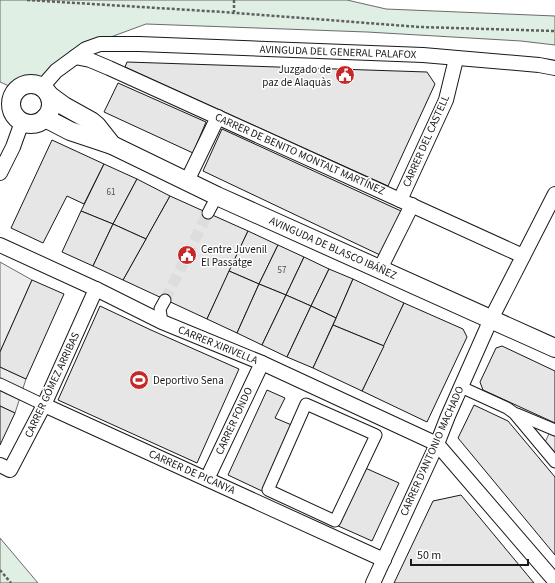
<svg xmlns="http://www.w3.org/2000/svg" width="555" height="583" font-family="'Source Sans 3',sans-serif">
  <style>
    .green { fill: #e0efe3; stroke: #6a6a6a }
    .parking { fill: #ededed; stroke: #6a6a6a }
    .building { fill: #e6e6e6; stroke: #1a1a1a }
    .lines { fill: none; stroke-linecap: round; stroke-linejoin: round }
    .pedestrian-tunnel { stroke: #ddd; stroke-width: 11; stroke-dasharray: 11 5.5; stroke-linecap: butt }
    .pedestrian-casing { stroke: #1a1a1a; stroke-width: 13 }
    .minor-casing { stroke: #1a1a1a; stroke-width: 16 }
    .tertiary-casing { stroke: #1a1a1a; stroke-width: 20 }
    .path { stroke: #5f5f5f; stroke-width: 2.5; stroke-dasharray: 3 2; stroke-linecap: butt }
    .pedestrian { stroke: #fff; stroke-width: 11 }
    .minor { stroke: #fff; stroke-width: 14 }
    .tertiary { stroke: #fff; stroke-width: 18 }
    .labels { text-anchor: middle; dominant-baseline: central; stroke-width: 3; stroke-linejoin: round; paint-order: stroke }
    .number-label { font-size: 9px; fill: #4d4d4d }
    .street-label { font-size: 11px; fill: #1a1a1a; stroke: #fff }
    .poi-label { font-size: 11px; fill: #1a1a1a; stroke: #fff; text-anchor: start }
  </style>
  <rect width="100%" height="100%" fill="#fff"/>
  <g class="green">
    <path d="M0,0H347L386,9L555,16V45L521,41L367,32L146,24L81,48L43,78C28,76 19,73 9,86L0,82Z"/>
    <polygon points="0,538 38,583 0,583"/>
  </g>
  <g class="parking">
    <polygon points="0,262 32,280 0,352"/>
    <polygon points="0,367 26,379 15,413 0,406"/>
    <polygon points="551,429 555,430 555,462 543,447"/>
  </g>
  <g class="building">
    <polygon points="127,62 427,72 435,84 388,186 125,67"/>
    <polygon points="118,83 206,122 193,153 104,112"/>
    <polygon points="222,129 401,211 380,255 203,171"/>
    <polygon points="52,140 104,164 84,204 67,196 43,243 11,228"/>
    <polygon points="104,164 137,179 113,224 81,211"/>
    <polygon points="137,179 170,196 146,239 113,224"/>
    <polygon points="170,196 248,231 207,319 123,280"/>
    <polygon points="81,211 113,224 93,266 62,252"/>
    <polygon points="113,224 146,239 123,280 93,266"/>
    <polygon points="248,231 278,245 259,284 229,271"/>
    <polygon points="278,245 304,257 286,295 259,284"/>
    <polygon points="304,257 329,269 311,306 286,295"/>
    <polygon points="329,269 353,279 336,318 311,306"/>
    <polygon points="229,271 259,284 237,333 207,319"/>
    <polygon points="353,279 404,303 384,346 333,325"/>
    <polygon points="32,280 64,294 26,379 0,367 0,352"/>
    <polygon points="259,284 286,295 262,345 237,333"/>
    <polygon points="286,295 311,306 287,357 262,345"/>
    <polygon points="404,303 463,329 467,337 427,422 362,391"/>
    <polygon points="100,306 151,330 239,369 197,463 58,400"/>
    <polygon points="311,306 336,318 313,368 287,357"/>
    <polygon points="333,325 384,346 362,391 313,368"/>
    <polygon points="502,346 555,371 555,423 483,390 480,382 496,348"/>
    <polygon points="267,390 285,398 275,418 294,426 264,492 228,475"/>
    <polygon points="474,405 508,421 555,477 555,555 458,438"/>
    <polygon points="0,406 15,413 0,445"/>
    <polygon points="363,467 399,483 372,541 336,525"/>
    <polygon points="461,495 534,583 394,583 433,501"/>
  </g>
  <g class="lines">
    <polyline class="pedestrian-tunnel" points="165,300 208,213"/>
    <defs>
      <g id="pedestrian">
        <polyline points="208,213 217,196"/>
        <polyline points="162,322 160,309 165,300"/>
        <polyline points="0,384 44,405"/>
        <polyline points="461,387 507,408 514,413 555,462"/>
        <polygon points="306,404 376,435 335,521 268,490"/>
        <polyline points="517,414 555,430"/>
      </g>
      <g id="minor">
        <polyline points="75,57 90,60 109,68 400,200 523,256"/>
        <polyline points="42,87 56,71 86,49 100,44 139,44 423,55 539,65 555,68"/>
        <polyline points="0,173 13,147 22,122"/>
        <polyline points="187,181 218,117"/>
        <polyline points="400,200 446,100 456,59"/>
        <polyline points="0,245 96,289 162,322 262,363 437,444 555,581"/>
        <polyline points="380,269 412,205"/>
        <polyline points="44,405 384,560"/>
        <polyline points="0,465 10,470 44,405 96,289"/>
        <polyline points="207,479 262,363"/>
        <polyline points="373,583 437,444 448,416 491,319 555,194"/>
      </g>
      <g id="tertiary">
        <circle cx="31" cy="104" r="20"/>
        <polyline points="49,95 64,106 91,121 97,126 112,145"/>
        <polyline points="45,118 70,131 112,145 217,196 555,348"/>
      </g>
    </defs>
    <use href="#pedestrian" class="pedestrian-casing"/>
    <use href="#minor" class="minor-casing"/>
    <use href="#tertiary" class="tertiary-casing"/>
    <g class="path">
      <polyline points="27,0 223,12 420,27 555,31"/>
      <polyline points="234,0 234,12"/>
      <polyline points="0,570 11,583"/>
    </g>
    <use href="#pedestrian" class="pedestrian"/>
    <use href="#minor" class="minor"/>
    <use href="#tertiary" class="tertiary"/>
  </g>
  <defs>
    <symbol id="civic-disc" viewBox="-11 -11 22 22"><circle r="9.5" fill="#c62828" stroke="#fff"/><path d="M-.6-6.5H3V-4.5H.6V-3L4-1V1h2V6H-6V1h2V-1L-.6-3ZM-1.2 2.5V6h2.4V2.5Z" fill="#fff"/></symbol>
    <symbol id="stadium-disc" viewBox="-11 -11 22 22"><circle r="9.5" fill="#c62828" stroke="#fff"/><path d="M0-5a6.5 5 0 1 0 0 10a6.5 5 0 1 0 0-10ZM-3.5-1.8h7v3.6h-7Z" fill="#fff"/></symbol>
  </defs>
  <g fill-rule="evenodd">
    <use href="#civic-disc" x="334" y="64" width="22" height="22"/>
    <use href="#civic-disc" x="176" y="244" width="22" height="22"/>
    <use href="#stadium-disc" x="128" y="369" width="22" height="22"/>
  </g>
  <g class="labels">
    <g class="number-label">
      <text x="111" y="192">61</text>
      <text x="282" y="270">57</text>
    </g>
    <g class="street-label">
      <text transform="translate(338 52) rotate(2)">AVINGUDA DEL GENERAL PALAFOX</text>
      <text transform="translate(426 141) rotate(-66)">CARRER DEL CASTELL</text>
      <text transform="translate(300 154) rotate(24)">CARRER DE BENITO MONTALT MARTÍNEZ</text>
      <text transform="translate(333 248) rotate(24)">AVINGUDA DE BLASCO IBÁÑEZ</text>
      <text transform="translate(218 345) rotate(22)">CARRER XIRIVELLA</text>
      <text transform="translate(52 385) rotate(-65)">CARRER GÓMEZ ARRIBAS</text>
      <text transform="translate(234 421) rotate(-65)">CARRER FONDO</text>
      <text transform="translate(432 451) rotate(-66)">CARRER D'ANTONIO MACHADO</text>
      <text transform="translate(192 472) rotate(24)">CARRER DE PICANYA</text>
    </g>
    <g class="poi-label">
      <text x="331" y="69" text-anchor="end">Juzgado de<tspan x="331" dy="13">paz de Alaquàs</tspan></text>
      <text x="201" y="249">Centre Juvenil<tspan x="201" dy="13">El Passatge</tspan></text>
      <text x="153" y="380">Deportivo Sena</text>
    </g>
  </g>
  <path d="M411 559v6h117v-6" fill="none" stroke="#1a1a1a" stroke-width="2"/>
  <text x="417" y="559" font-size="12" fill="#1a1a1a" stroke="#ffffff" stroke-width="3" paint-order="stroke">50 m</text>
</svg>
